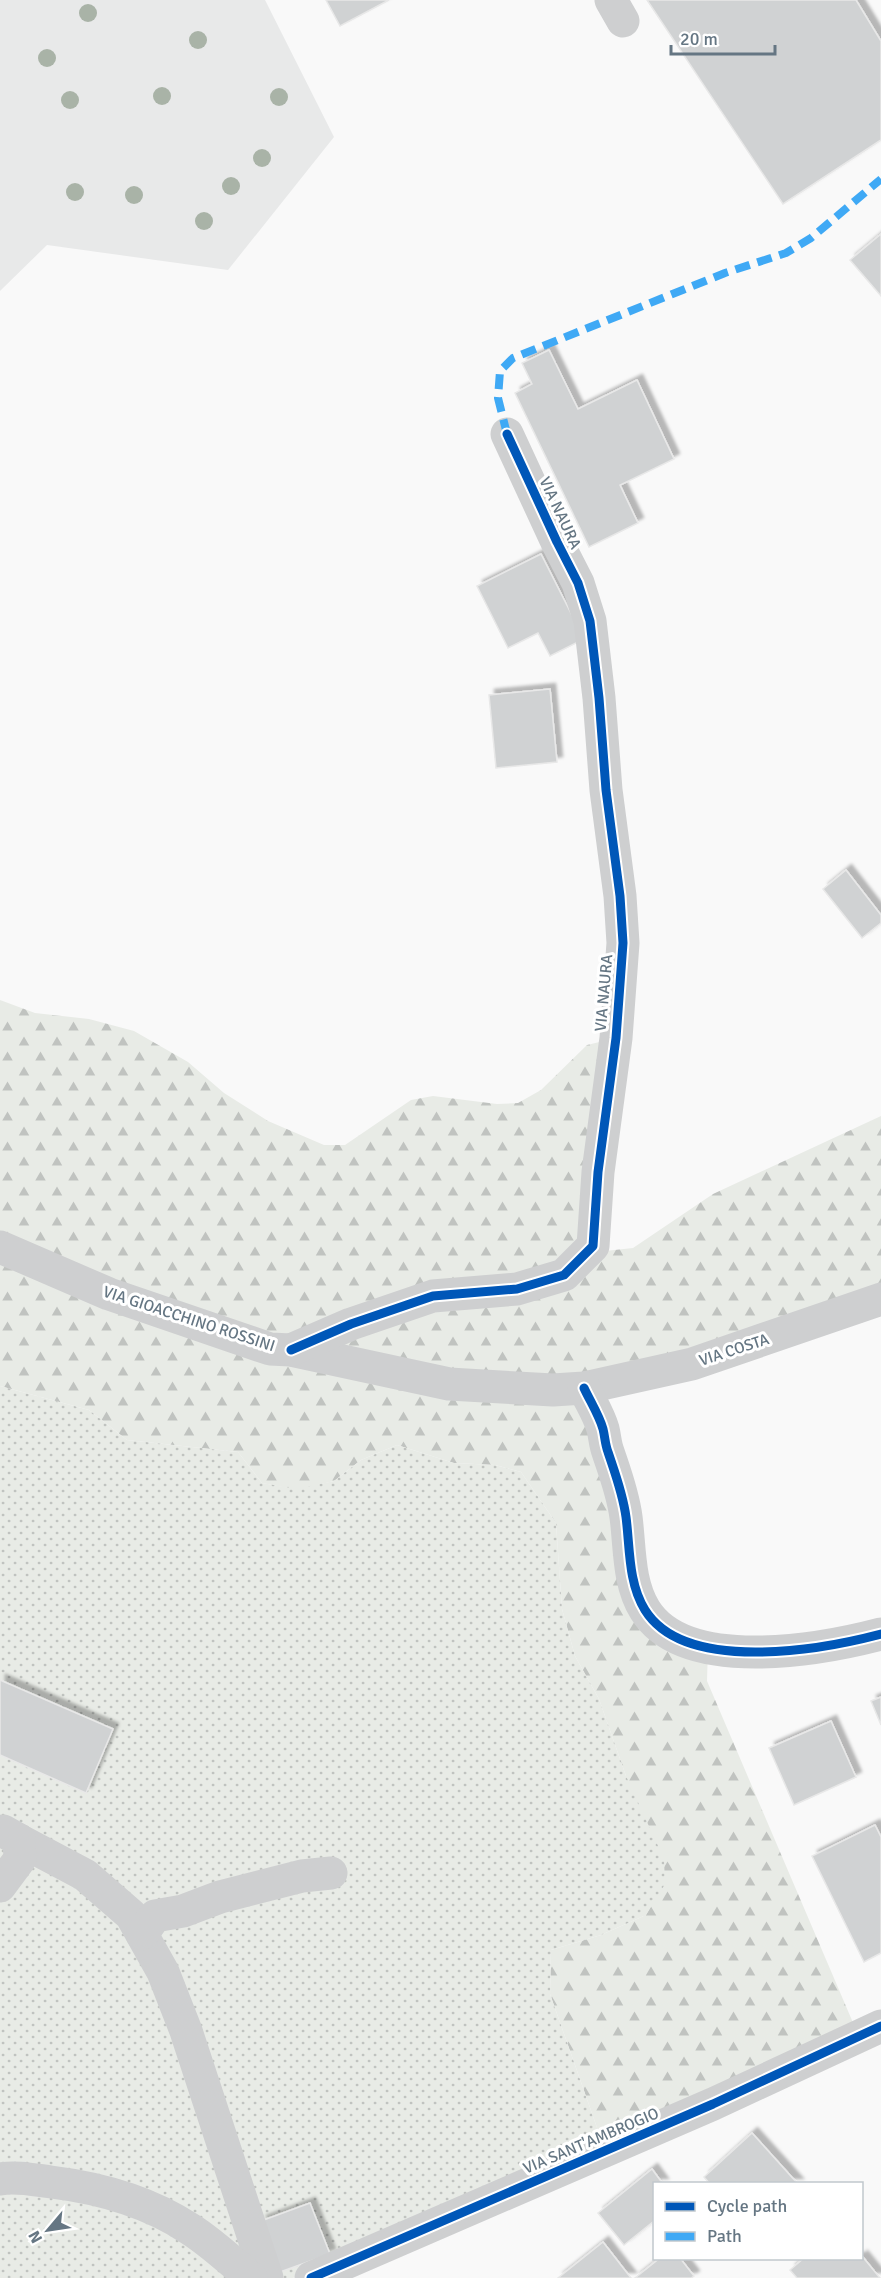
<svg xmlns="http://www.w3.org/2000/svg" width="881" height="2278" font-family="Signika,sans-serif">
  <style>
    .built { fill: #e8e9e9 }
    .forest { fill: url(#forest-firs) }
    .garden { fill: url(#garden-dots) }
    .building { fill: #d0d2d3; stroke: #e8e8e8; stroke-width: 1.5; filter: url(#shadow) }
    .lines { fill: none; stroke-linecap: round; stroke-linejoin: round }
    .minor { stroke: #cecfd0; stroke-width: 33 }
    .quiet { stroke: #3fa9f5; stroke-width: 8; stroke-dasharray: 15 8; stroke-linecap: butt }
    .cycleway-casing { stroke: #fff; stroke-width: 13 }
    .cycleway { stroke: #0057b8; stroke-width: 9 }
    .tree { fill: #a9b3a7 }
    .labels { text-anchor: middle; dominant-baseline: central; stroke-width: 6; stroke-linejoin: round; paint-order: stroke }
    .street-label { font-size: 16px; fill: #657683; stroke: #fff }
  </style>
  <defs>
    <pattern id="forest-firs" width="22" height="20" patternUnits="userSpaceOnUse" patternTransform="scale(1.5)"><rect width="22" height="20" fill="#e8ebe6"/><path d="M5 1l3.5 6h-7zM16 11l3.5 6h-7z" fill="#c0c3c0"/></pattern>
    <pattern id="garden-dots" width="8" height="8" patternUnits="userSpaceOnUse" patternTransform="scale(1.5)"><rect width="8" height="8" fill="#e8ebe6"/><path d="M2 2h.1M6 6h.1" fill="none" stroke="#c0c3c0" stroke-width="1.8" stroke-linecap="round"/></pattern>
    <filter id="shadow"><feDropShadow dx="5.5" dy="-5.5" stdDeviation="1.5" flood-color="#0004"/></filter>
  </defs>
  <rect width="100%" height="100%" fill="#f9f9f9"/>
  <polygon class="built" points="0,0 265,0 334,137 228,270 47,245 0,291"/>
  <polygon class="forest" points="0,1000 35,1013 89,1019 134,1031 188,1062 224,1093 268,1121 324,1145 345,1145 411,1100 433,1096 497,1104 518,1103 541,1090 587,1045 616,1038 605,1251 633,1248 713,1194 881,1116 881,1299 585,1388 645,1610 708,1648 707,1681 854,2025 601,2139 550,1994 551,1950 601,1935 646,1915 626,1776 599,1699 575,1656 562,1609 556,1523 521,1472 495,1465 454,1463 397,1445 361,1460 334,1481 297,1490 262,1483 238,1452 127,1440 89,1410 0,1386"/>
  <polygon class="garden" points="0,1386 89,1410 127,1440 238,1452 262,1483 296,1489 334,1481 361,1460 397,1445 454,1463 495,1465 521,1472 556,1523 562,1609 575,1656 599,1699 626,1776 664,1859 665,1884 646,1915 601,1935 551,1950 550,1994 601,2139 435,2218 293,2278 0,2278"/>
  <g class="building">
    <polygon points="326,0 389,0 340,26"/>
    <polygon points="647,0 856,0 881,41 881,140 783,204"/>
    <polygon points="881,234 881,296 850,260"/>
    <polygon points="549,350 578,409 637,380 674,459 620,485 638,523 589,547 515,393 532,384 522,363"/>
    <polygon points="541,554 584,639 550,656 538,633 508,648 477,586"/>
    <polygon points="550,689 557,762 496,768 489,695"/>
    <polygon points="846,870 881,915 881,923 862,938 823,889"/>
    <polygon points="0,1680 113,1729 86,1793 0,1755"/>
    <polygon points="881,1697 881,1725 871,1701"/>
    <polygon points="831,1721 856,1777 794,1805 769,1748"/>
    <polygon points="875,1825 881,1837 881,1953 864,1962 812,1856"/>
    <polygon points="752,2133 798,2184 710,2184 704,2177"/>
    <polygon points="652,2169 663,2184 654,2184 654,2221 624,2245 598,2213"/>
    <polygon points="310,2203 330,2254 280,2272 261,2221"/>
    <polygon points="603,2242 631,2278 558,2278"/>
    <polygon points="862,2256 880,2278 797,2278 790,2270 804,2258 862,2258"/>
    <polygon points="660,2258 680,2258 694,2276 691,2278 635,2278"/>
  </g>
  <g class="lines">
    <g class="minor">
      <polyline points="611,0 623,21"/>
      <polyline points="0,1247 109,1294 270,1349 291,1350 449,1384 553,1390 584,1388 692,1364 881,1299"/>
      <polyline points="291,1350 351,1324 433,1296 517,1289 564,1275 593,1246 598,1172 616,1038 623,943 620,896 606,790 599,698 590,621 578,583 557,542 507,434"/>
      <path d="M584,1388C590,1401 599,1415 603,1429C605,1437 605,1444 608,1452C615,1473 623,1494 626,1517C630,1547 628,1583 645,1610C685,1674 820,1650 881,1634"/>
      <polyline points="19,1840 85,1875 131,1915 163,1972 186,2031 267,2278"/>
      <polyline points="0,1886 20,1859 19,1840 3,1831"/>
      <polyline points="142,1934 155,1916 183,1911 220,1897 302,1876 331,1873"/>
      <path d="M0,2179C16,2176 35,2180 51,2182C100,2188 148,2201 190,2229C212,2243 231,2261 251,2278"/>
      <polyline points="311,2278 713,2104 881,2026"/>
    </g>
    <polyline class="quiet" points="507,434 498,398 500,371 513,358 725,273 786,253 811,238 881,179"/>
    <defs>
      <g id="cycleway">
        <polyline points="291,1350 351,1324 433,1296 517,1289 564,1275 593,1246 598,1172 616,1038 623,943 620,896 606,790 599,698 590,621 578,583 557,542 507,434"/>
        <path d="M584,1388C590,1401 599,1415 603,1429C605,1437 605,1444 608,1452C615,1473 623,1494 626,1517C630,1547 628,1583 645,1610C685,1674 820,1650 881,1634"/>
        <polyline points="311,2278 713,2104 881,2026"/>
      </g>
    </defs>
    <use href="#cycleway" class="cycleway-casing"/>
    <use href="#cycleway" class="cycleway"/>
  </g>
  <g class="tree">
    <circle cx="88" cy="13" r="9"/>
    <circle cx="198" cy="40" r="9"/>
    <circle cx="47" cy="58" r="9"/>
    <circle cx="162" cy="96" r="9"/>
    <circle cx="279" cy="97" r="9"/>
    <circle cx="70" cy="100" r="9"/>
    <circle cx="262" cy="158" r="9"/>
    <circle cx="231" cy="186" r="9"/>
    <circle cx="75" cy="192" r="9"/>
    <circle cx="134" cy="195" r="9"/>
    <circle cx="204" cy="221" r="9"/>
  </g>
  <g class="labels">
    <g class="street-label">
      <text transform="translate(560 513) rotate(65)">VIA NAURA</text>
      <text transform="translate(604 993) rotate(-85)">VIA NAURA</text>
      <text transform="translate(189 1319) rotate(18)">VIA GIOACCHINO ROSSINI</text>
      <text transform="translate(734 1350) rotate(-18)">VIA COSTA</text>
      <text transform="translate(591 2141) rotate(-23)">VIA SANT'AMBROGIO</text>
    </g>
  </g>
  <rect x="653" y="2182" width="210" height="78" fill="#ffffff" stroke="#c1c8cd" stroke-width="1.5"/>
  <rect x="665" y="2202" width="30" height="9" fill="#0057b8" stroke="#c1c8cd" stroke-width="1.5"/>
  <text x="707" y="2212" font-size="18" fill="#657683">Cycle path</text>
  <rect x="665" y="2232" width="30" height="9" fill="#3fa9f5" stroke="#c1c8cd" stroke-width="1.5"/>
  <text x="707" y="2242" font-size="18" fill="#657683">Path</text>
  <g transform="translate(48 2230) rotate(241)" stroke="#ffffff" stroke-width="4.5" paint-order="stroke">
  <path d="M0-4.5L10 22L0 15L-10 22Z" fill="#657683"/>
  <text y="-9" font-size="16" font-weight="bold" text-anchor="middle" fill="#657683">N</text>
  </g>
  <path d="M671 45v9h104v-9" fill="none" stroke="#657683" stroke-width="3"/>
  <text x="680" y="45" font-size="18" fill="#657683" stroke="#ffffff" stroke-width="4.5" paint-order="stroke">20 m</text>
</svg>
